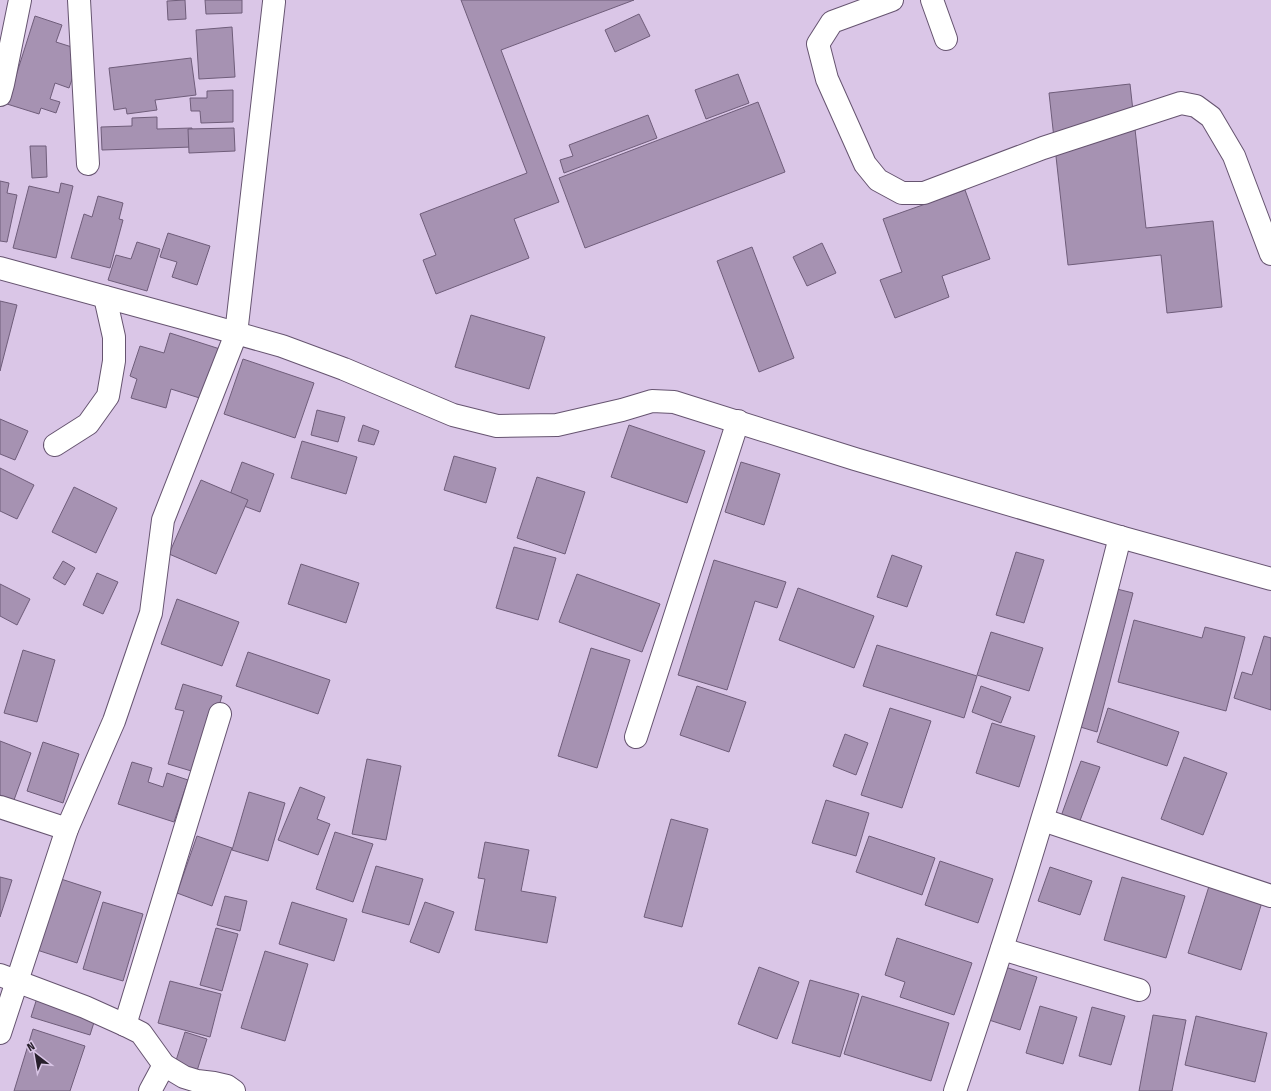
<svg xmlns="http://www.w3.org/2000/svg" width="1271" height="1091" font-family="'Fira Sans Condensed',sans-serif">
  <style>
    .building { fill: #a692b2; stroke: #6f5d7a }
    .lines { fill: none; stroke-linecap: round; stroke-linejoin: round }
    .minor-casing { stroke: #665470; stroke-width: 24 }
    .minor { stroke: #fff; stroke-width: 22 }
  </style>
  <rect width="100%" height="100%" fill="#dac6e7"/>
  <g class="building">
    <polygon points="185,0 186,19 168,20 167,1"/>
    <polygon points="205,0 242,0 242,13 206,14"/>
    <polygon points="461,0 634,0 501,50 559,202 514,219 529,258 436,294 423,260 436,255 420,214 527,173"/>
    <polygon points="639,14 650,36 615,52 605,30"/>
    <polygon points="35,16 62,25 56,42 75,48 71,60 78,62 69,88 55,83 50,99 60,102 56,113 41,108 39,114 7,104"/>
    <polygon points="232,27 235,77 199,79 196,30"/>
    <polygon points="191,58 196,95 155,100 157,110 127,114 126,108 114,110 109,68"/>
    <polygon points="738,74 749,103 706,119 695,90"/>
    <polygon points="1130,84 1146,228 1213,221 1222,307 1167,313 1161,255 1068,265 1049,93"/>
    <polygon points="233,90 233,122 201,123 200,111 191,111 190,98 207,98 207,91"/>
    <polygon points="758,102 785,172 585,248 559,178"/>
    <polygon points="648,115 657,138 564,173 560,160 573,156 569,145"/>
    <polygon points="157,117 157,129 192,128 192,147 102,150 101,127 132,126 132,118"/>
    <polygon points="234,128 235,151 189,153 188,129"/>
    <polygon points="30,146 46,146 47,177 32,178"/>
    <polygon points="0,181 9,183 7,193 17,195 7,242 0,241"/>
    <polygon points="61,183 73,186 56,258 13,248 29,186 59,193"/>
    <polygon points="965,190 990,259 942,276 949,297 895,318 880,280 902,272 883,219"/>
    <polygon points="98,196 123,203 119,219 123,220 110,268 71,258 84,214 92,217"/>
    <polygon points="168,233 210,246 197,285 172,277 177,262 160,257"/>
    <polygon points="137,242 160,249 147,291 108,280 116,255 131,259"/>
    <polygon points="822,243 836,273 807,286 793,257"/>
    <polygon points="752,247 794,358 759,372 717,261"/>
    <polygon points="0,301 17,305 0,371"/>
    <polygon points="471,315 545,337 529,389 455,367"/>
    <polygon points="170,333 223,350 206,400 171,389 166,408 131,398 137,379 130,376 140,346 164,353"/>
    <polygon points="243,359 314,383 295,438 224,414"/>
    <polygon points="317,410 345,417 338,442 311,435"/>
    <polygon points="0,419 28,431 15,460 0,454"/>
    <polygon points="363,425 379,431 374,445 358,441"/>
    <polygon points="629,425 705,451 687,503 611,477"/>
    <polygon points="302,441 357,457 346,494 291,478"/>
    <polygon points="454,456 496,468 486,503 444,490"/>
    <polygon points="242,462 274,474 260,512 228,500"/>
    <polygon points="741,462 780,474 764,525 725,512"/>
    <polygon points="0,468 34,485 17,519 0,511"/>
    <polygon points="537,477 585,492 565,554 517,538"/>
    <polygon points="201,480 248,500 216,574 169,554"/>
    <polygon points="74,487 117,508 96,553 52,532"/>
    <polygon points="514,547 556,558 538,620 496,608"/>
    <polygon points="1016,552 1044,560 1024,623 996,615"/>
    <polygon points="892,555 922,566 907,607 877,597"/>
    <polygon points="714,560 786,582 777,608 755,601 727,690 678,675"/>
    <polygon points="63,561 75,568 65,585 53,578"/>
    <polygon points="301,564 359,583 346,623 288,604"/>
    <polygon points="97,573 118,582 103,614 83,605"/>
    <polygon points="577,574 660,604 642,652 559,622"/>
    <polygon points="0,584 30,599 17,625 0,616"/>
    <polygon points="798,588 874,616 854,668 779,640"/>
    <polygon points="1113,588 1133,593 1097,732 1077,726"/>
    <polygon points="177,599 239,622 222,666 161,644"/>
    <polygon points="1134,620 1202,638 1205,627 1245,637 1226,711 1118,682"/>
    <polygon points="991,632 1043,648 1029,691 977,675"/>
    <polygon points="1264,636 1271,638 1271,710 1234,698 1242,672 1252,675"/>
    <polygon points="877,645 977,676 964,718 863,686"/>
    <polygon points="591,648 630,660 597,768 558,756"/>
    <polygon points="23,650 55,660 37,722 4,713"/>
    <polygon points="248,652 330,680 318,714 236,686"/>
    <polygon points="183,684 222,696 198,773 168,764 184,711 175,709"/>
    <polygon points="697,686 746,702 729,752 680,735"/>
    <polygon points="981,686 1011,697 1001,723 972,712"/>
    <polygon points="890,708 931,721 902,808 861,795"/>
    <polygon points="1108,708 1179,732 1167,766 1097,742"/>
    <polygon points="992,723 1035,736 1019,787 976,773"/>
    <polygon points="845,734 868,743 856,775 833,766"/>
    <polygon points="0,741 31,753 14,800 0,795"/>
    <polygon points="43,742 79,754 63,803 27,791"/>
    <polygon points="1184,757 1227,773 1203,835 1161,819"/>
    <polygon points="367,759 401,766 386,840 352,834"/>
    <polygon points="1081,761 1100,767 1078,826 1060,819"/>
    <polygon points="132,762 152,768 148,782 163,787 167,773 188,780 174,822 118,804"/>
    <polygon points="300,787 325,797 317,819 330,824 318,855 278,840"/>
    <polygon points="249,792 285,803 268,861 232,850"/>
    <polygon points="826,800 869,813 856,856 812,843"/>
    <polygon points="671,819 708,829 682,927 644,917"/>
    <polygon points="335,832 373,844 353,902 316,889"/>
    <polygon points="197,836 232,848 212,906 177,893"/>
    <polygon points="869,836 935,858 922,895 856,872"/>
    <polygon points="485,842 529,850 521,891 556,897 547,943 475,930 485,879 478,878"/>
    <polygon points="940,861 993,879 978,923 925,905"/>
    <polygon points="376,866 423,879 409,925 362,912"/>
    <polygon points="1050,867 1092,881 1080,915 1038,901"/>
    <polygon points="0,877 12,880 0,917"/>
    <polygon points="1122,877 1185,896 1166,958 1104,940"/>
    <polygon points="61,879 101,892 77,963 37,950"/>
    <polygon points="1210,883 1263,899 1241,970 1188,953"/>
    <polygon points="225,896 247,901 240,931 217,925"/>
    <polygon points="103,902 143,914 123,981 83,969"/>
    <polygon points="292,902 347,919 334,961 279,944"/>
    <polygon points="425,902 454,912 439,953 410,942"/>
    <polygon points="216,928 238,934 222,991 200,985"/>
    <polygon points="897,938 972,963 954,1015 900,997 905,982 885,975"/>
    <polygon points="265,951 308,964 285,1041 241,1028"/>
    <polygon points="759,967 799,982 777,1039 738,1024"/>
    <polygon points="1005,967 1037,977 1020,1030 989,1020"/>
    <polygon points="810,980 859,994 840,1057 792,1043"/>
    <polygon points="170,981 221,994 210,1037 158,1023"/>
    <polygon points="862,996 949,1023 931,1081 844,1054"/>
    <polygon points="37,998 96,1016 90,1035 31,1017"/>
    <polygon points="1040,1006 1077,1017 1063,1064 1026,1053"/>
    <polygon points="1092,1007 1125,1016 1111,1065 1079,1056"/>
    <polygon points="1153,1015 1186,1020 1172,1091 1139,1091"/>
    <polygon points="1196,1016 1267,1033 1255,1082 1185,1065"/>
    <polygon points="33,1029 85,1046 70,1091 14,1091"/>
    <polygon points="185,1032 207,1039 196,1074 174,1067"/>
  </g>
  <g class="lines">
    <defs>
      <g id="minor">
        <polyline points="79,0 88,164"/>
        <polyline points="892,0 832,22 818,44 827,79 865,164 878,180 902,193 924,193 1043,148 1181,103 1196,106 1211,117 1234,156 1271,254"/>
        <polyline points="932,0 946,39"/>
        <polyline points="0,95 3,84 20,0"/>
        <polyline points="0,268 186,319 282,346 344,369 453,415 497,426 557,425 622,410 652,401 674,402 855,459 1120,537 1271,579"/>
        <polyline points="55,445 88,424 108,396 114,361 114,337 105,297"/>
        <polyline points="636,737 738,421"/>
        <polyline points="0,807 67,829"/>
        <polyline points="1043,820 1271,896"/>
        <polyline points="1002,949 1139,990"/>
        <polyline points="0,975 85,1007 125,1025 141,1033 164,1065 184,1077 197,1081 214,1083 227,1086 234,1091"/>
        <polyline points="125,1025 220,714"/>
        <polyline points="0,1033 67,829 114,721 151,613 163,520 236,334 274,2"/>
        <polyline points="150,1091 164,1065"/>
        <path d="M955,1091C985,1001 1015,911 1042,820C1071,727 1096,632 1120,537"/>
      </g>
    </defs>
    <use href="#minor" class="minor-casing"/>
    <use href="#minor" class="minor"/>
  </g>
  <g transform="translate(36 1055) rotate(329)" stroke="#dac6e7" stroke-width="3" paint-order="stroke">
  <path d="M0-3L7 15L0 10L-7 15Z" fill="#271f2b"/>
  <text y="-6" font-size="11" font-weight="bold" text-anchor="middle" fill="#271f2b">N</text>
  </g>
</svg>
